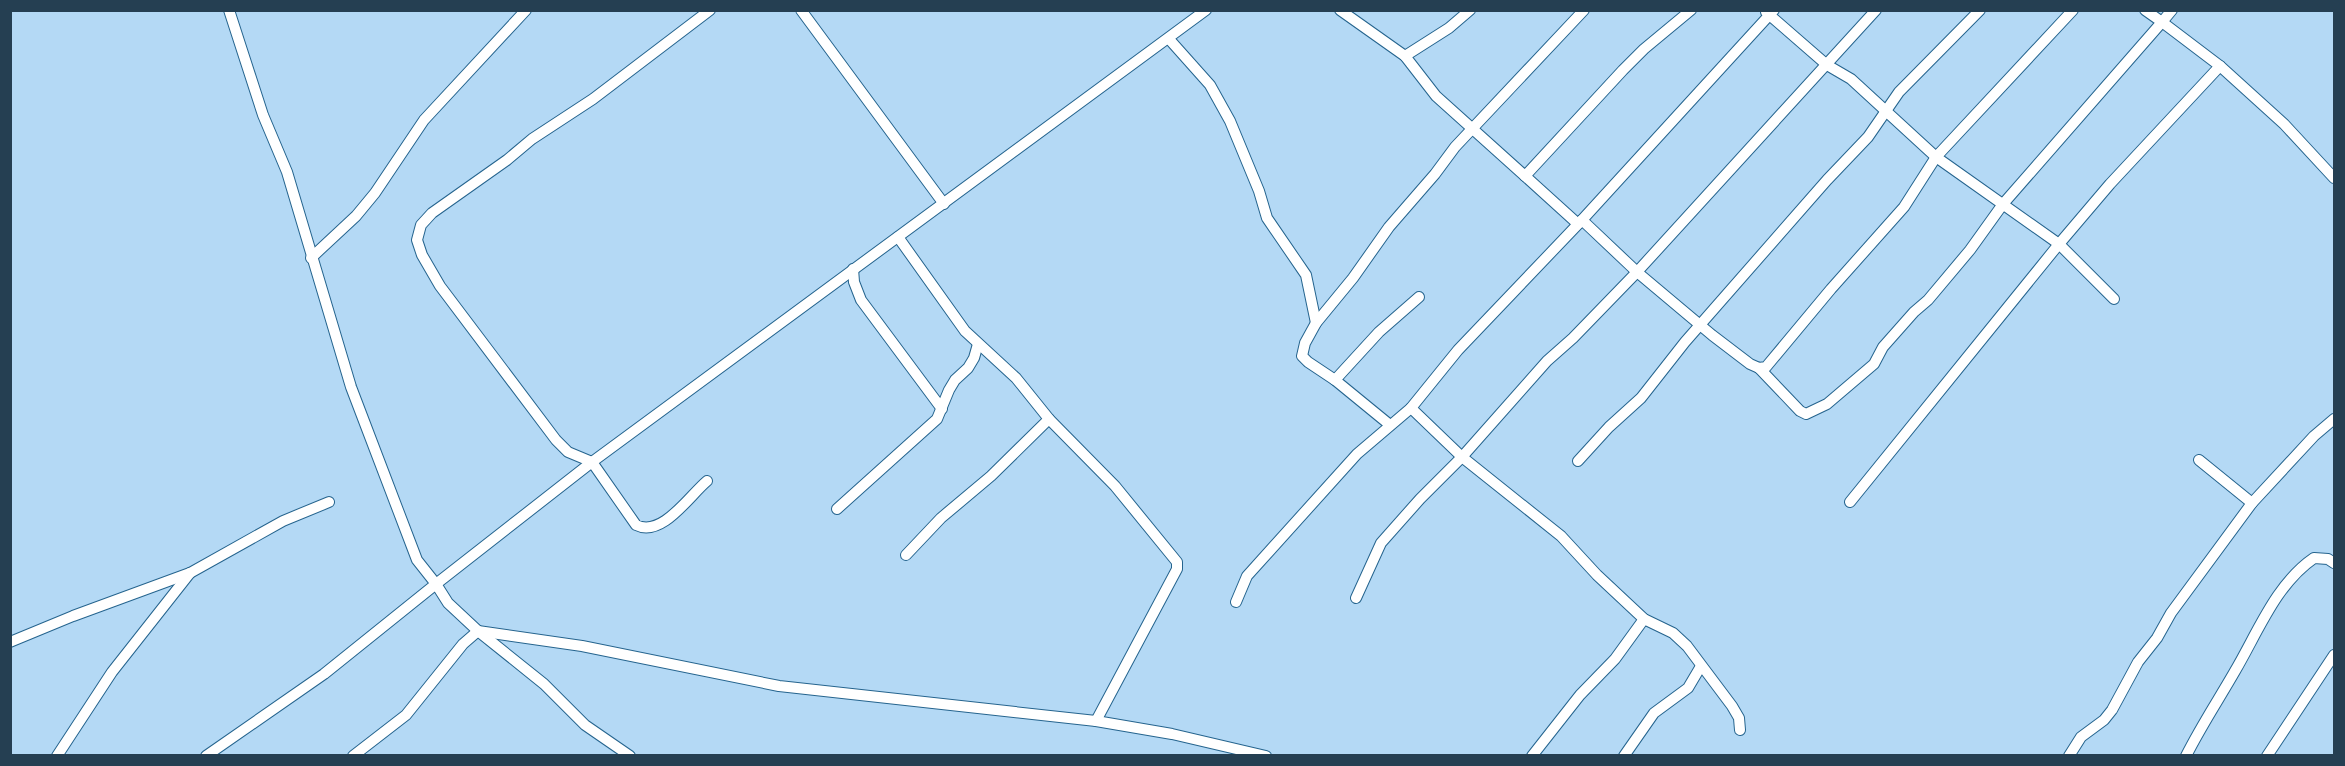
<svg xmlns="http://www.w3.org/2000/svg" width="2345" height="766" font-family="Merriweather,serif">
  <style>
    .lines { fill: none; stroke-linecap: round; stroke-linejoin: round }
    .minor-casing { stroke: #25648e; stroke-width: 12 }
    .minor { stroke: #fff; stroke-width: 10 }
  </style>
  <rect width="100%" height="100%" fill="#b4d9f5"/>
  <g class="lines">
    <defs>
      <g id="minor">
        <polyline points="801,10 944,204"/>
        <polyline points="1340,10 1405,56 1436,96 1525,176 1623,70 1644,49 1691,10"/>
        <polyline points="2172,10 2162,22 2220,66 2284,124 2334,178"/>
        <polyline points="1766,12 1827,65 1851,79 1936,157 2059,244 2114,299"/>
        <polyline points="1169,39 1210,85 1230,121 1259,191 1267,218 1306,275 1316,323"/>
        <polyline points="1405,56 1449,28 1470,10"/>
        <polyline points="1525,176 1578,224"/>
        <polyline points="1582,220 1637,272 1712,335 1750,364 1759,368 1766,367 1831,289 1904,207 1936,157 2073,10"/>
        <polyline points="898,237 965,331 1016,378 1049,419 1115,486 1177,562 1177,569 1096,721"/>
        <polyline points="311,258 356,216 375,193 424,120 526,10"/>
        <polyline points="853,269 854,282 861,300 942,409"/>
        <polyline points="1759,368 1800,411 1806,414 1827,404 1874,364 1883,347 1914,312 1928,300 1970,250 2003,204 2162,22 2145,10"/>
        <polyline points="1335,380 1379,332 1419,297"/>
        <polyline points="1411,408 1462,457 1561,536 1597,575 1644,619 1673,633 1687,646 1732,706 1739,718 1740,730"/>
        <polyline points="1390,425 1335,380 1308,362 1302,356 1305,343 1316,323 1353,278 1389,227 1435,174 1455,147 1584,10"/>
        <polyline points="2199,460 2252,503"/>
        <polyline points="1578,461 1609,427 1641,398 1685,342 1827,180 1868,137 1899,92 1980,10"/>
        <path d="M707,481C689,496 662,538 636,525L592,462L568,452L556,440L440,286L422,255L417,240L421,225L432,213L507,160L532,139L593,99L710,10"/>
        <polyline points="1850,502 2059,244 2110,184 2220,66"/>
        <polyline points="837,509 937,419 949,390 955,380 968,368 974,358 978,344"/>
        <polyline points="906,555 941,518 991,476 1049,419"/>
        <polyline points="1356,598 1381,543 1420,499 1462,457 1547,361 1573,338 1637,272 1876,10"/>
        <polyline points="1236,602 1247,576 1357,454 1411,408 1458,350 1582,220 1774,10"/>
        <polyline points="10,642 73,616 190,573 283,521 329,502"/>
        <polyline points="57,756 112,672 190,573"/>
        <polyline points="206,756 324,674 436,584 417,560 351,387 287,172 263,115 229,10"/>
        <polyline points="353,756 406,715 463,644 478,631 582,646 779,686 1096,721 1172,734 1266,756"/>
        <polyline points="630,756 585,725 544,684 478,631 448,603 436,584 592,462 1206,10"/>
        <polyline points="1532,756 1580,695 1615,659 1644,619"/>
        <polyline points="1624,756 1654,713 1688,688 1701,666"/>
        <polyline points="2069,756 2081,737 2104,720 2112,710 2138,662 2157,638 2171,613 2252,503 2314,436 2334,419"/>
        <path d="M2186,756C2201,726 2219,699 2235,671C2258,632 2276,584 2314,558L2328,559L2334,563"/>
        <polyline points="2267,756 2334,655"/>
      </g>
    </defs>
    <use href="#minor" class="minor-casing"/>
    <use href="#minor" class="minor"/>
  </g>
  <rect width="2345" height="766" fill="none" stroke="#253f52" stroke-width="24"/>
</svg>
